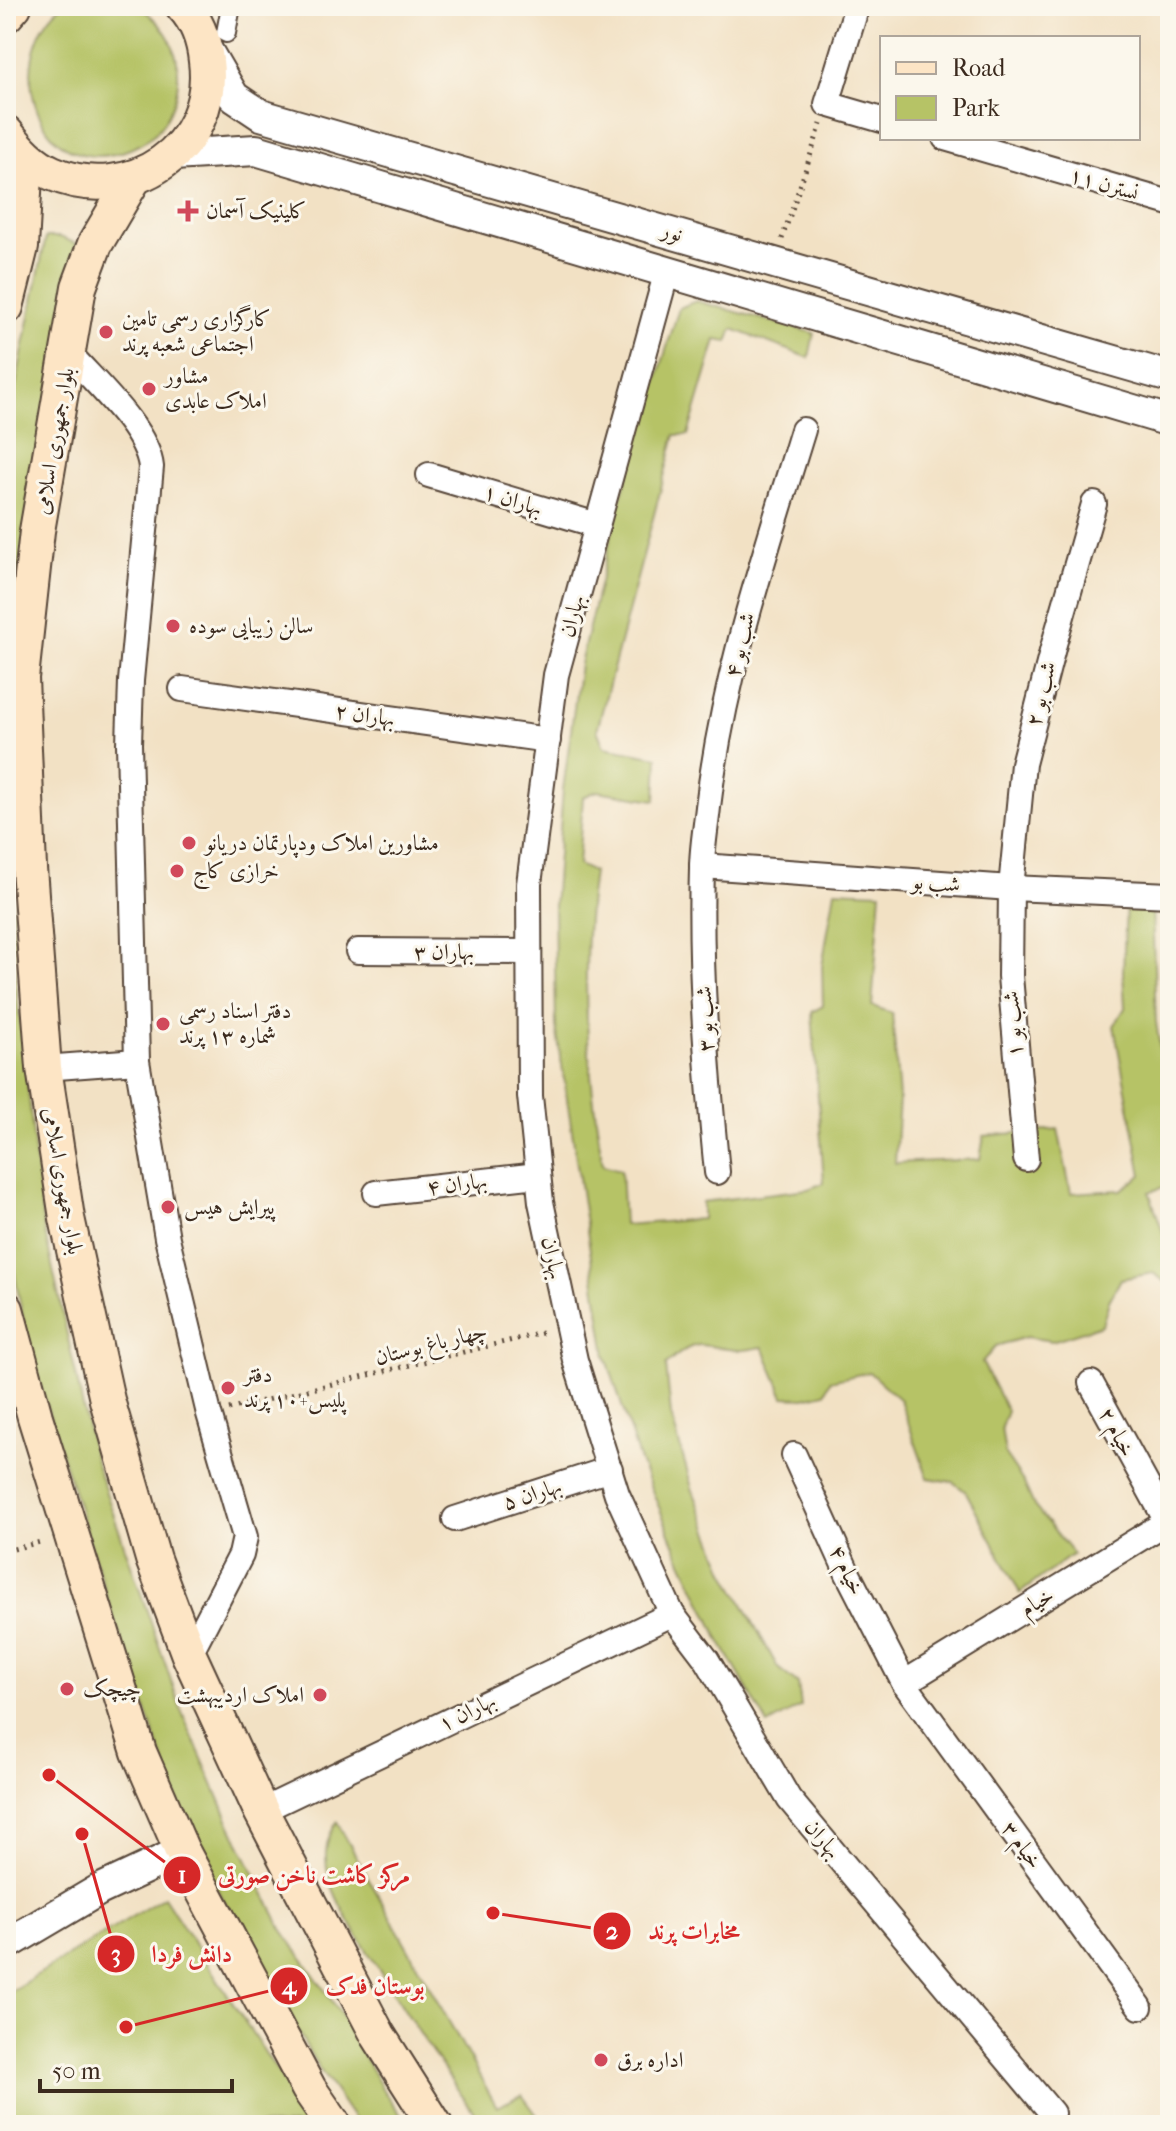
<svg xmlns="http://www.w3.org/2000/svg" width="1176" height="2131" font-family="'IM FELL French Canon',Amiri,serif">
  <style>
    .green { fill: #b6c366; stroke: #787642; stroke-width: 2 }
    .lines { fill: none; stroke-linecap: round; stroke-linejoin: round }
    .pedestrian-casing { stroke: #564537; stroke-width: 22 }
    .minor-casing { stroke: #564537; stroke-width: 28 }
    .tertiary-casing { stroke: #564537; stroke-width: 34 }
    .secondary-casing { stroke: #564537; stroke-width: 38 }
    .path { stroke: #564537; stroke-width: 5; stroke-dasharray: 2 6; stroke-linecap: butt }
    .pedestrian { stroke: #fff; stroke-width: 18 }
    .minor { stroke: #fff; stroke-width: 24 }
    .tertiary { stroke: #fff; stroke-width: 30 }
    .secondary { stroke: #fde5c5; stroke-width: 34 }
    .poi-dot { fill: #d1495b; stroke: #fbf7ec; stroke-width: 3 }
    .labels { text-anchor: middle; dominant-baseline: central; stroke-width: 6; stroke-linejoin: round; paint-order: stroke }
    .street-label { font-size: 22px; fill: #3b2a1e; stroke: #fbf7ec }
    .poi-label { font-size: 22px; fill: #3b2a1e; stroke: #fbf7ec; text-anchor: start }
    .leader { fill: none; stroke: #d62828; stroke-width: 3 }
    .callout-dot { fill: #d62828; stroke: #fbf7ec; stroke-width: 3 }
    .mark-label { font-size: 24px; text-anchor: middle; font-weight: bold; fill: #fff }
    .callout-label { font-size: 24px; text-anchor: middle; font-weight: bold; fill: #d62828; stroke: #fbf7ec; stroke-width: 6; stroke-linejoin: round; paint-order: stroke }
  </style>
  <rect width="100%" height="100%" fill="#fbf7ec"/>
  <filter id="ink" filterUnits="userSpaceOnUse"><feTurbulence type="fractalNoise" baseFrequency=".0125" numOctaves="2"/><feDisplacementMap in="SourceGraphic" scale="16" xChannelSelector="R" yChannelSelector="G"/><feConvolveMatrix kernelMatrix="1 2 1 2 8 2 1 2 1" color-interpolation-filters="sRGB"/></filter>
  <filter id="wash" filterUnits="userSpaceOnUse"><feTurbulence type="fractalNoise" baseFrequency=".006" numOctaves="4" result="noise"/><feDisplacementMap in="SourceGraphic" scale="32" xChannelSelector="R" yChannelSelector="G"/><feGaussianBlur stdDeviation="1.8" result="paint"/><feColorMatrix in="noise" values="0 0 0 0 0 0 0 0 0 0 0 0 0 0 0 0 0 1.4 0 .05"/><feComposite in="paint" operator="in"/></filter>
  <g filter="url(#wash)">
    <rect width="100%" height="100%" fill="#f2e1c4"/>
    <g class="green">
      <path d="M61,6C78,6 127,2 140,7C145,10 150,15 154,19C182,45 185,86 166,119C158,133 145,143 130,149C37,187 0,59 61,6Z"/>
      <polygon points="46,237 60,237 77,244 6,661 6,448 15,389"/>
      <path d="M696,301L814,333L809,358L733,329L728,342L716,340L688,435H675L597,730L604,747L658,757L656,800L597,791L583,797L578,865L593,872C579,969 587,1069 603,1165L621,1170L624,1225L702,1219V1202L808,1189L824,1183L812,1012L823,1006L822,966L835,890L881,892L872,1006L892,1013L899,1098L895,1163L980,1159L984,1136L1058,1129L1071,1193L1121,1190L1142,1175L1114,1026L1125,1008L1123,972L1126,907L1152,906L1156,1022L1170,1114V1185L1149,1192L1170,1252V1285L1153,1273L1121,1279L1109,1301L1102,1325L1052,1341L1026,1337L996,1346L982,1362L1007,1411L1001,1427L1005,1455L1024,1483L1034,1506L1073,1554L1020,1593L966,1492L953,1482L928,1478L900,1400L869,1372L830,1381L825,1393L804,1398L784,1397L763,1347C754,1348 745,1351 737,1350C700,1347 698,1335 666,1365L671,1415L692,1488L725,1571L778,1668L798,1684L801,1706L768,1725L720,1641L678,1553L639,1459L606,1356L556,1026L554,906L563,790L580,664L620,500L679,308Z"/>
      <polygon points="6,835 11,883 16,984 43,1224 94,1458 183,1715 231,1826 282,1929 339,2011 383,2090 408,2125 358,2125 318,2067 194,1847 112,1613 29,1351 6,1227"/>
      <path d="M337,1822L497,2107L522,2095L544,2125H483C445,2073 411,2021 377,1966C360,1940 332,1898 327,1868C324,1850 327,1837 337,1822Z"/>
      <polygon points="164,1897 312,2125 6,2125 6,1994"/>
    </g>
  </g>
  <g filter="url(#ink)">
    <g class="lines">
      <defs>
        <polyline id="pedestrian" points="226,33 231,6"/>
        <g id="minor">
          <polyline points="857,6 827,104 882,120"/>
          <polyline points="945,138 1170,203"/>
          <polyline points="667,271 556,675 529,884 530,1096 541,1202 575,1360 617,1494 672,1614 707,1660 789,1799 1052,2113"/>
          <path d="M69,353C95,383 147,429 151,467L131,681L129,744L137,1061L167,1238L209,1414L245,1537L241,1555L189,1655"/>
          <polyline points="429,475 597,525"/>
          <polyline points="182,689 548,740"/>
          <polyline points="702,866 1011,888 1170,895"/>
          <polyline points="358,951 529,952"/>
          <polyline points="44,1068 137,1061"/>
          <polyline points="1026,1159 1010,976 1011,888 1023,764 1054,644 1094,504"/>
          <path d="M717,1172C707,1071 699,969 702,868C702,848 706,827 708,807C723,678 765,554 803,430"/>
          <polyline points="376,1193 538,1175"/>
          <polyline points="1091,1383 1170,1527"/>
          <polyline points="794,1455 848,1574 904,1683 1140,2007"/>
          <polyline points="455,1519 610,1469"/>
          <polyline points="904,1683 1170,1520"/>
          <polyline points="261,1811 672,1614"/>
        </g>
        <g id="tertiary">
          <polyline points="205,47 234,97 261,115 1170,377"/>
          <polyline points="173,155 256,150 1170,421"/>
          <polyline points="6,1945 99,1890 182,1851"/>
        </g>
        <g id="secondary">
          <polyline points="6,15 14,6"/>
          <path d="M6,133C19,149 32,164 52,173C130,207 217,148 206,61C204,41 197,21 183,6"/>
          <polyline points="134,178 95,244 79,287 37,531 21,678 29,868 44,1068 67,1218 107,1400 153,1559 189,1655 261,1811 288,1863 378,2035 435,2125"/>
          <polyline points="6,307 21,247 26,157"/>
          <polyline points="6,1309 35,1417 139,1752 182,1851 309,2089 334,2125"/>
        </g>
      </defs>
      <use href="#pedestrian" class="pedestrian-casing"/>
      <use href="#minor" class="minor-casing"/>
      <use href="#tertiary" class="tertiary-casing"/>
      <use href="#secondary" class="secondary-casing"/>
      <g class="path">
        <polyline points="782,239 821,124"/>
        <polyline points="229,1409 546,1332"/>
        <polyline points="6,1551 44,1541"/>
      </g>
      <use href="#pedestrian" class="pedestrian"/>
      <use href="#minor" class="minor"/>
      <use href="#tertiary" class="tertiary"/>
      <use href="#secondary" class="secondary"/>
    </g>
  </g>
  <g class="poi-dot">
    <path d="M184 199h8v8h8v8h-8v8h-8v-8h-8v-8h8z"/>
    <circle cx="106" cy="332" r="8"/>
    <circle cx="149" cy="389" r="8"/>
    <circle cx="173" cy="626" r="8"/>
    <circle cx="189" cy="843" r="8"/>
    <circle cx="177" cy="871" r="8"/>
    <circle cx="163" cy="1024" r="8"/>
    <circle cx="168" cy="1207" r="8"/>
    <circle cx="228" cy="1388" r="8"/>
    <circle cx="67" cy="1689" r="8"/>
    <circle cx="320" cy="1695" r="8"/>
    <circle cx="601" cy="2060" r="8"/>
  </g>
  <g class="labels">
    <g class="street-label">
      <text transform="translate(1104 184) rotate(16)">نسترن ۱۱</text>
      <text transform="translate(672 232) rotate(16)">نور</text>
      <text transform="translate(54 441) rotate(-80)">بلوار جمهوری اسلامی</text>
      <text transform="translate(513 500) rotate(17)">بهاران ۱</text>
      <text transform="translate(572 616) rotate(-75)">بهاران</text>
      <text transform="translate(740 645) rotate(-76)">شب بو ۴</text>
      <text transform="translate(1041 694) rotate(-76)">شب بو ۲</text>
      <text transform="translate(365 715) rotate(8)">بهاران ۲</text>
      <text transform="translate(936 883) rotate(4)">شب بو</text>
      <text x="444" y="952">بهاران ۳</text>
      <text transform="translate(705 1019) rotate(-92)">شب بو ۳</text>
      <text transform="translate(1013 1024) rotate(-94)">شب بو ۱</text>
      <text transform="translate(63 1181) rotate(80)">بلوار جمهوری اسلامی</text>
      <text transform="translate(457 1184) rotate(-7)">بهاران ۴</text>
      <text transform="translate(553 1258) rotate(78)">بهاران</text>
      <text transform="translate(431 1344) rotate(-14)">چهار باغ بوستان</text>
      <text transform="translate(1117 1432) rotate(62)">خیام ۲</text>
      <text transform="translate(532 1494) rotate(-18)">بهاران ۵</text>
      <text transform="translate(847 1570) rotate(64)">خیام ۴</text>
      <text transform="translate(1037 1602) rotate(-31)">خیام</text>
      <text transform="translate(467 1712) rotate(-26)">بهاران ۱</text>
      <text transform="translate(823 1839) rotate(50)">بهاران</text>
      <text transform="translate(1022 1845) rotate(54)">خیام ۳</text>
    </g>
    <g class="poi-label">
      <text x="206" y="211">کلینیک آسمان</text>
      <text x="122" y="319">کارگزاری رسمی تامین<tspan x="122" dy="25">اجتماعی شعبه پرند</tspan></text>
      <text x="165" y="376">مشاور<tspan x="165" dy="25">املاک عابدی</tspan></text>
      <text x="189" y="626">سالن زیبایی سوده</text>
      <text x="205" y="843">مشاورین املاک ودپارتمان دریانو</text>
      <text x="193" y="871">خرازی کاج</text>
      <text x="179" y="1011">دفتر اسناد رسمی<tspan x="179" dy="25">شماره ۱۳ پرند</tspan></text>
      <text x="184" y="1207">پیرایش هیس</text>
      <text x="244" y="1375">دفتر<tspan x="244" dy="25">پلیس+۱۰ پرند</tspan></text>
      <text x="83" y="1689">چیچک</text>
      <text x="304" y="1695" text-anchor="end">املاک اردیبهشت</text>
      <text x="617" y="2060">اداره برق</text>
    </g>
  </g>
  <path class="leader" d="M49 1775L182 1875M493 1913L612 1931M82 1834L116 1954M126 2027L289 1986"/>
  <g class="callout-dot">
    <circle cx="49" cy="1775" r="8"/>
    <circle cx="493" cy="1913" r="8"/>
    <circle cx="82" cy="1834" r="8"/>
    <circle cx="126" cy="2027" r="8"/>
    <circle cx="182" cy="1875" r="20"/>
    <circle cx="612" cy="1931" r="20"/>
    <circle cx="116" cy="1954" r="20"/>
    <circle cx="289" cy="1986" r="20"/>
  </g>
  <g class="mark-label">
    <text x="182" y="1883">1</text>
    <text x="612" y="1939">2</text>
    <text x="116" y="1962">3</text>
    <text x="289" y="1994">4</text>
  </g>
  <g class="callout-label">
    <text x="314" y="1883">مرکز کاشت ناخن صورتی</text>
    <text x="694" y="1939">مخابرات پرند</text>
    <text x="192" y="1962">دانش فردا</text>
    <text x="375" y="1994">بوستان فدک</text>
  </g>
  <rect width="1176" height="2131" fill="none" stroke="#fbf7ec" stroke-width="32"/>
  <rect x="880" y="36" width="260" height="104" fill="#fbf7ec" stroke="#aea59a" stroke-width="2"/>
  <rect x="896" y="62" width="40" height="12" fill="#fde5c5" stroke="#aea59a" stroke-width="2"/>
  <text x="952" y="76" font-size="24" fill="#3b2a1e">Road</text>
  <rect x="896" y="96" width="40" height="24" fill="#b6c366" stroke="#aea59a" stroke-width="2"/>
  <text x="952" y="116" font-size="24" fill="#3b2a1e">Park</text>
  <path d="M40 2079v12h192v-12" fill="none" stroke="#3b2a1e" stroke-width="4"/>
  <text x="52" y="2079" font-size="24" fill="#3b2a1e" stroke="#fbf7ec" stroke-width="6" paint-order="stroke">50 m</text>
</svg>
